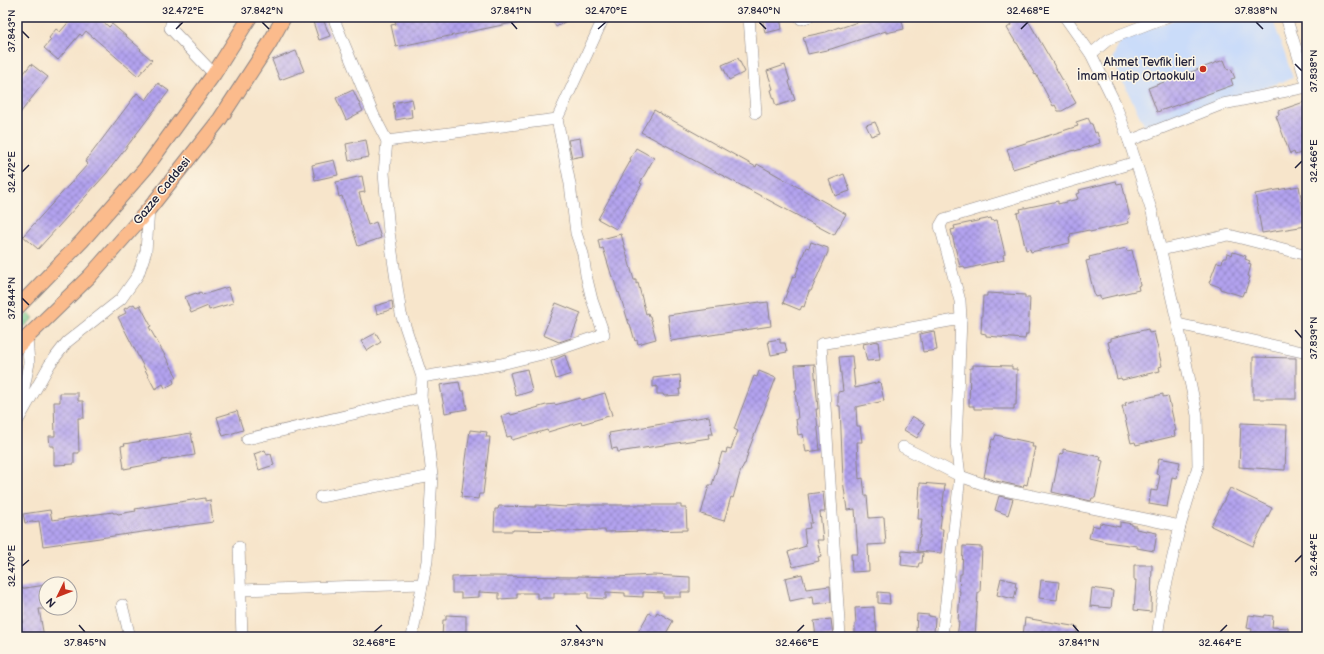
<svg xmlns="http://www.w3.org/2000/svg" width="1324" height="654" font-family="'Balsamiq Sans',sans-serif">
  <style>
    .built { fill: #cadcf9 }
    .grass { fill: url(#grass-dots); stroke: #4e7866 }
    .building { fill: url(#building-cross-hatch) }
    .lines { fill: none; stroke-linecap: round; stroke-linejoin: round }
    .minor-casing { stroke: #8c8483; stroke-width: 12 }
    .major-casing { stroke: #8c8483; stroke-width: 16 }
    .minor { stroke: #fff; stroke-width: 11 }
    .major { stroke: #fbbb8c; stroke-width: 14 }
    .ticks { fill: none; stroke: #22223b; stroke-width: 1.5 }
    .poi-dot { fill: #c8321e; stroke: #fcf5e5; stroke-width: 1.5 }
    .labels { text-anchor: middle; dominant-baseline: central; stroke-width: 3; stroke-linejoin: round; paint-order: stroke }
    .poi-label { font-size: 12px; fill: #22223b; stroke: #fcf5e5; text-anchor: end }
    .street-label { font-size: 12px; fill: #22223b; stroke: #fcf5e5 }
    .neatline { fill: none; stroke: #22223b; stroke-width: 1.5 }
    .ticks-label { font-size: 10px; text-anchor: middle; fill: #22223b }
  </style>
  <defs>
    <pattern id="grass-dots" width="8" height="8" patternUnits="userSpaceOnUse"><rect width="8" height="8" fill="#79ce91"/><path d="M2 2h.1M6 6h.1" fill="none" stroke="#68b17e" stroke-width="1.8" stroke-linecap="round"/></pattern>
    <pattern id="building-cross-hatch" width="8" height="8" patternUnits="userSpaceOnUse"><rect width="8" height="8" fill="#b3a3ef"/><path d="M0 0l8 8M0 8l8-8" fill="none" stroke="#9184c3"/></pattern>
  </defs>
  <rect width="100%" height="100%" fill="#fcf5e5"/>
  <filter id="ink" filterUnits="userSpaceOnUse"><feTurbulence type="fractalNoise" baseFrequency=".025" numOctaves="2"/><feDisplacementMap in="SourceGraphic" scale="8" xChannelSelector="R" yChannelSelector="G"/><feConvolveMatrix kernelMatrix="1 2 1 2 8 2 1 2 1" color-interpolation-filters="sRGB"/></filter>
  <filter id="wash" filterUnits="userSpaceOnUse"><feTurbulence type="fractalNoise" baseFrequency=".012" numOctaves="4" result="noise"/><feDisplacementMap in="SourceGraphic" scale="16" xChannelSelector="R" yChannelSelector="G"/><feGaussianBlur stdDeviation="0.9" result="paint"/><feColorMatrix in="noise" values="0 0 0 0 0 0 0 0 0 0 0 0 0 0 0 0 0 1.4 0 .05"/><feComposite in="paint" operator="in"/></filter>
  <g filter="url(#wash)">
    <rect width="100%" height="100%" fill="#f7e5cb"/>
    <polygon class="built" points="1182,17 1272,17 1293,78 1155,127 1145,127 1112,60 1120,39"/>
    <polygon class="grass" points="29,313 34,318 17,333 17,324"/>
    <g id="blocks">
      <g class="building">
        <polygon points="73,17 98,17 109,27 112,24 141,49 140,50 152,60 138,76 86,31 82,36 80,34 58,60 44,48 51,40 49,38 56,29 60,32"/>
        <polygon points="394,17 522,17 522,21 396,47 391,25 396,24"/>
        <polygon points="550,17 573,17 556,27"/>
        <polygon points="762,17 780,17 782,29 765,33"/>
        <polygon points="872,17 901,17 904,29 886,33 886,31 831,49 808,54 803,37 826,32 839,27 840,28"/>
        <polygon points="1014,17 1026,17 1076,103 1062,111 1058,111 1055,105 1053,106 1036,74 1035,75 1017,43 1016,43 1007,28 1011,25 1009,20"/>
        <polygon points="323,19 330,36 319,40 313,22"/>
        <polygon points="296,51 304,71 280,80 272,60"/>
        <polygon points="738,58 745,72 729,80 722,65"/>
        <polygon points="1224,60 1228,70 1231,69 1235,78 1231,79 1233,85 1157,112 1148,88 1218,62"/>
        <polygon points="31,64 48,77 17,117 17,82"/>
        <polygon points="785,65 790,81 789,82 795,100 776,106 771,90 773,89 767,71"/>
        <polygon points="158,83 169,91 106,174 38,249 23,236 88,164 85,162 137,93 146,100"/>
        <polygon points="353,90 363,111 346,120 336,98"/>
        <polygon points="412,99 414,108 411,109 412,117 396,120 393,103"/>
        <polygon points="1307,101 1307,151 1295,155 1294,152 1290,154 1276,116 1279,115 1278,111"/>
        <polygon points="654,110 756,167 757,164 846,214 834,235 641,132"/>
        <polygon points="1088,118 1091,124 1092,124 1095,133 1097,132 1100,143 1075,151 1075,150 1013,169 1007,149 1078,126 1076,122"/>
        <polygon points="875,122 880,133 871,136 866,125"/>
        <polygon points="580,138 583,156 572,158 568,140"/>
        <polygon points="366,140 369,157 349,161 346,144"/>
        <polygon points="636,148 654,158 640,183 642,184 616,229 598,219 631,160 630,159"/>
        <polygon points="334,160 338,175 315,180 312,165"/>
        <polygon points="844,174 850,191 835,196 829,180"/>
        <polygon points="362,176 365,192 359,193 368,225 376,222 381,238 358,246 342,196 339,197 336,182"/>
        <polygon points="1116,181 1117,184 1122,183 1130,218 1128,219 1129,223 1090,232 1089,230 1070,234 1071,237 1069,238 1070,243 1031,252 1030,249 1026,250 1017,213 1021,212 1020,209 1058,201 1058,204 1078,199 1076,194 1080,193 1079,190"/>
        <polygon points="1299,186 1306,226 1262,233 1255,194"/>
        <polygon points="991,218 992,221 997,220 1005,254 1003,255 1004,260 965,269 964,266 960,267 951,230 955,229 954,226"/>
        <polygon points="621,234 634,280 636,280 636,284 638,283 646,314 648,313 649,316 650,316 656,339 638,344 637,340 635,341 630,324 629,324 619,292 618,293 613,277 612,277 603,248 600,249 598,240"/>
        <polygon points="811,242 828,248 828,252 811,291 809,291 804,307 802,306 800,310 783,303 793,276 795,277 806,247 809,248"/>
        <polygon points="1126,248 1127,251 1132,250 1140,285 1138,286 1139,290 1100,299 1100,296 1095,297 1086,261 1090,260 1089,257"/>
        <polygon points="1233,252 1246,256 1245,259 1250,261 1248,264 1251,265 1248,276 1250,277 1245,292 1244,291 1242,296 1220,289 1220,287 1209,283 1217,262 1222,263 1223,258 1226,258 1227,253 1232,255"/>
        <polygon points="228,287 233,303 209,310 208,306 191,313 185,297 196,293 197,294 201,292 202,295"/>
        <polygon points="987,293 1025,295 1025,298 1030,298 1028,334 1026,334 1025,339 986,336 986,334 981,333 983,296 987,296"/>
        <polygon points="392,301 393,309 377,314 375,306"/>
        <polygon points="760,302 760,303 768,302 771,326 671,341 668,315"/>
        <polygon points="556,303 581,313 571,338 559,342 543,335"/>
        <polygon points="134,304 136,307 140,305 151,326 149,327 177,377 173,379 174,383 165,388 163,384 155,389 118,317 126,313 124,309"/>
        <polygon points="1148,329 1149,333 1154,332 1162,366 1159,367 1160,371 1122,380 1121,378 1117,379 1108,342 1111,341 1111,338"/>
        <polygon points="934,331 937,350 923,352 920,334"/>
        <polygon points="376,333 381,342 367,351 361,341"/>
        <polygon points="780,339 780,343 785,343 787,352 771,355 768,341"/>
        <polygon points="878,341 880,360 867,361 863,344"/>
        <polygon points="565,355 571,374 556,379 551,361"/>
        <polygon points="852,356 855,388 880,382 884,401 856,407 857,426 860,426 862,442 857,442 859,479 863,478 865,496 867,496 869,518 884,517 886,544 868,545 869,571 852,572 851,554 858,554 855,509 847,510 843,480 840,406 838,406 838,392 843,391 839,357"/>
        <polygon points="1253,357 1296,358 1296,399 1253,399"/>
        <polygon points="814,364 818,409 816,409 820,450 806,452 803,434 798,435 796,419 798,419 795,390 797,390 795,365"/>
        <polygon points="973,365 1012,366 1012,369 1017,369 1016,405 1014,405 1014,409 974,409 974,406 969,406 970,368 973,368"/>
        <polygon points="527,369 532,391 516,396 510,373"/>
        <polygon points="759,371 776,378 749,449 745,464 744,464 740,473 733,498 731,497 724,521 701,514 709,485 712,485 722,452 726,453 727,448 731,449 738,431 734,429 754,376 757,377"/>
        <polygon points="680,375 681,389 679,389 680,395 664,396 663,394 657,394 657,386 653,387 653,378"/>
        <polygon points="459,382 461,391 464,391 467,409 445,413 440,385"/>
        <polygon points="60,393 78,393 78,401 83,401 84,418 78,418 79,453 74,453 74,464 54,465 54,446 50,446 49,436 55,436 54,402 60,402"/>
        <polygon points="605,393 612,415 582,424 581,422 548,432 547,430 512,440 511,436 507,437 501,416 510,413 511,415 522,412 546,405 555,404 555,405 580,398 581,400"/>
        <polygon points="1163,394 1163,397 1168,396 1176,431 1174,431 1175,436 1136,445 1135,442 1131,443 1122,406 1126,406 1125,403"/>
        <polygon points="237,411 243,430 223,436 217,417"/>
        <polygon points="709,416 713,434 708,434 709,438 618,452 617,448 612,449 609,433"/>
        <polygon points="912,416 925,424 917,438 904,430"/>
        <polygon points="1241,423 1287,425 1285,470 1239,467"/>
        <polygon points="470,430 487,432 486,437 490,437 483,494 479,494 478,499 461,497"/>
        <polygon points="191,433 195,455 162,460 162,462 124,469 121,446 125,445 124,444"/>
        <polygon points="996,435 1033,443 1032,447 1035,447 1027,485 1024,484 1023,487 996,481 984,477 992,439 994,440"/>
        <polygon points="1063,449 1101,457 1100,460 1103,461 1095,498 1092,498 1091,501 1052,492 1060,453 1063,454"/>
        <polygon points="265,450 267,455 271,454 274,465 259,470 254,454"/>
        <polygon points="1159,458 1180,462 1177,478 1172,477 1167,507 1149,504 1151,490 1157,491 1160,475 1156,474"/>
        <polygon points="920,483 945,485 940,529 943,529 941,553 917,551 919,537 920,537 922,519 918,519"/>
        <polygon points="1230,488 1272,508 1253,546 1211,526"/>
        <polygon points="823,492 825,512 820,512 823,540 817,540 821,556 818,557 819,561 793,567 788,552 806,546 804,529 810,528 809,523 812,523 808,494"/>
        <polygon points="999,496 1013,499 1008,515 995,510"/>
        <polygon points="205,498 205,501 210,500 213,522 43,546 39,521 25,523 23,514 50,510 52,520 113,512 113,513 117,513 118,514 136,511 135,509"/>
        <polygon points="536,505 566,507 566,506 578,505 681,505 681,508 686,508 687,530 605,532 605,530 567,531 513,530 513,531 494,531 495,509 498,509 499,506 536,507"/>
        <polygon points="1120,522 1132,524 1132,526 1136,526 1136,529 1157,533 1154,551 1137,548 1137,546 1106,542 1089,538 1092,525 1099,527 1100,523 1120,527"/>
        <polygon points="963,546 982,547 980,592 978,592 975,637 957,637 959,622 958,622 960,591 959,591 960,574 962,574"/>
        <polygon points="902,551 923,553 922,563 919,563 918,567 901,565"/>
        <polygon points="1134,565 1152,565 1151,612 1134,610 1136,580 1134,580"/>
        <polygon points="802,574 806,589 830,586 831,602 814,604 813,596 790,601 785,578"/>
        <polygon points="654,575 690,577 690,592 681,592 681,597 663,597 663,593 643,592 643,597 625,596 625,593 606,592 606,599 588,598 588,593 554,593 554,598 537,598 537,593 517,593 517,598 499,599 499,593 479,592 479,597 461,598 461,593 452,593 452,577 488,576 578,577 578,576 616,577"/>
        <polygon points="1001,578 1016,582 1015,587 1017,587 1014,599 997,595"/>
        <polygon points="1041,580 1059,582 1057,600 1039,598"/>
        <polygon points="46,585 46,609 39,609 44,637 22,637 19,623 23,622 18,589"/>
        <polygon points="1092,588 1113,591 1111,608 1090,606"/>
        <polygon points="878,592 889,593 890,604 878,603"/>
        <polygon points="874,607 875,623 876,623 877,637 855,637 855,624 856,624 855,608"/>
        <polygon points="657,612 673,621 664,637 635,637 649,613 655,616"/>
        <polygon points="917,614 929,615 929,616 935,617 934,633 916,632"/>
        <polygon points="446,615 466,616 466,637 442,637 443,620 446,620"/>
        <polygon points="1249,615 1264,617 1265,615 1273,616 1272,627 1288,628 1288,637 1251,636 1252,629 1247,628"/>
        <polygon points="1025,618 1078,627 1076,637 1023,636"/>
        <polygon points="831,619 833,636 816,637 814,621"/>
      </g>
    </g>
  </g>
  <g filter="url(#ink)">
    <use href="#blocks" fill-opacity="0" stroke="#8c8483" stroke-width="1"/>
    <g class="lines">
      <defs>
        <g id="minor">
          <polyline points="173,17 170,28 214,74"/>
          <polyline points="333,17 374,116 387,141 384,173 389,232 401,314 422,377 421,398 425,414 432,476 427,561 412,637"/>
          <polyline points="749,17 756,113"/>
          <polyline points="1065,17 1091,54 1115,103 1129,141 1152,212 1182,343 1197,415 1198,466 1180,526 1162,603 1157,637"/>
          <polyline points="1286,17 1307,84"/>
          <polyline points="801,19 808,17"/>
          <polyline points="1091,54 1109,39 1166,17"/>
          <polyline points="387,141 557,119 604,17"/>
          <polyline points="1129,141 1223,104 1307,87"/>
          <polyline points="1161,250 1229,235 1307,255"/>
          <polyline points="1178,324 1307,353"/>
          <polyline points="422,377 501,364 554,351 604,334 592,300 586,275 583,254 576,233 570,184 557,119"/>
          <polyline points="19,413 29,363 27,338"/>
          <polyline points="17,422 50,364 67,342 121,299 138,275 146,251 149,209"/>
          <polyline points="247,439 421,398"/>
          <polyline points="903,447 960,476 994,488 1180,526"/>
          <polyline points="320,497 432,476"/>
          <polyline points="239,547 242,637"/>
          <polyline points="241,590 422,584"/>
          <polyline points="122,605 130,637"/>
          <polyline points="840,637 821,344 961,319"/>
          <polyline points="942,637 960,476 956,444 961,319 960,301 940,226 944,219 1136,162"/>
        </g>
        <g id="major">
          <polyline points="17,308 82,241 145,169 214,74 250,17"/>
          <polyline points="17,347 90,276 149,209 220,119 269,44 284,17"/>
        </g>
      </defs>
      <use href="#minor" class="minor-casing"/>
      <use href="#major" class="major-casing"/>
      <use href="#minor" class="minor"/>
      <use href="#major" class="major"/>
    </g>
  </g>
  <path class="ticks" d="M262,22L269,29M511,22L517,29M759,22L766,29M1256,22L1263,29M176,29L183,22M598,29L606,22M1021,29L1028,22M22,31L29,38M1295,64L1302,71M1295,168L1302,161M22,172L29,165M22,298L29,305M1295,330L1302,338M1295,562L1302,555M22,566L29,560M79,625L85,632M576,625L582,632M1073,625L1079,632M374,632L382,625M797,632L804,625M1220,632L1227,625"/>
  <circle class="poi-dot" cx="1203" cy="69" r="4"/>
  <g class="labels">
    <g class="poi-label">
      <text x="1195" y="62">Ahmet Tevfik İleri<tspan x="1195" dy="14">İmam Hatip Ortaokulu</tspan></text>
    </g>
    <g class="street-label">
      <text transform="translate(162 191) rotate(-51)">Gazze Caddesi</text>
    </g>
  </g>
  <rect width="1324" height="654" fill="none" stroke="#fcf5e5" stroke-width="44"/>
  <g transform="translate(58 596) rotate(227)"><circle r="19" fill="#fcf5e5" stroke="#a5a1a1"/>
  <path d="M0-3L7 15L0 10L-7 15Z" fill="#c8321e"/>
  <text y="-6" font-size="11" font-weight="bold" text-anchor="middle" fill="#22223b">N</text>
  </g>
  <rect x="22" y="22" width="1280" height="610" class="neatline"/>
  <g class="ticks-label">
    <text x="183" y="14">32.472°E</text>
    <text x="262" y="14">37.842°N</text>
    <text x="511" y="14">37.841°N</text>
    <text x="606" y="14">32.470°E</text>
    <text x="759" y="14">37.840°N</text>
    <text x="1028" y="14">32.468°E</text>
    <text x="1256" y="14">37.838°N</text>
    <text transform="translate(11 31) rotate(-90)" y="4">37.843°N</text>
    <text transform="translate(1313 71) rotate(-90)" y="4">37.838°N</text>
    <text transform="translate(1313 161) rotate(-90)" y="4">32.466°E</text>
    <text transform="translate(11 172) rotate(-90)" y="4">32.472°E</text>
    <text transform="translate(11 298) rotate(-90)" y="4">37.844°N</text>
    <text transform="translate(1313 338) rotate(-90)" y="4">37.839°N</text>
    <text transform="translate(1313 555) rotate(-90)" y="4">32.464°E</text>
    <text transform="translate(11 566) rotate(-90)" y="4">32.470°E</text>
    <text x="85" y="646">37.845°N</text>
    <text x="374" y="646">32.468°E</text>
    <text x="582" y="646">37.843°N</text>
    <text x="797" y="646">32.466°E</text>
    <text x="1079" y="646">37.841°N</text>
    <text x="1220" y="646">32.464°E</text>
  </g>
</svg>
